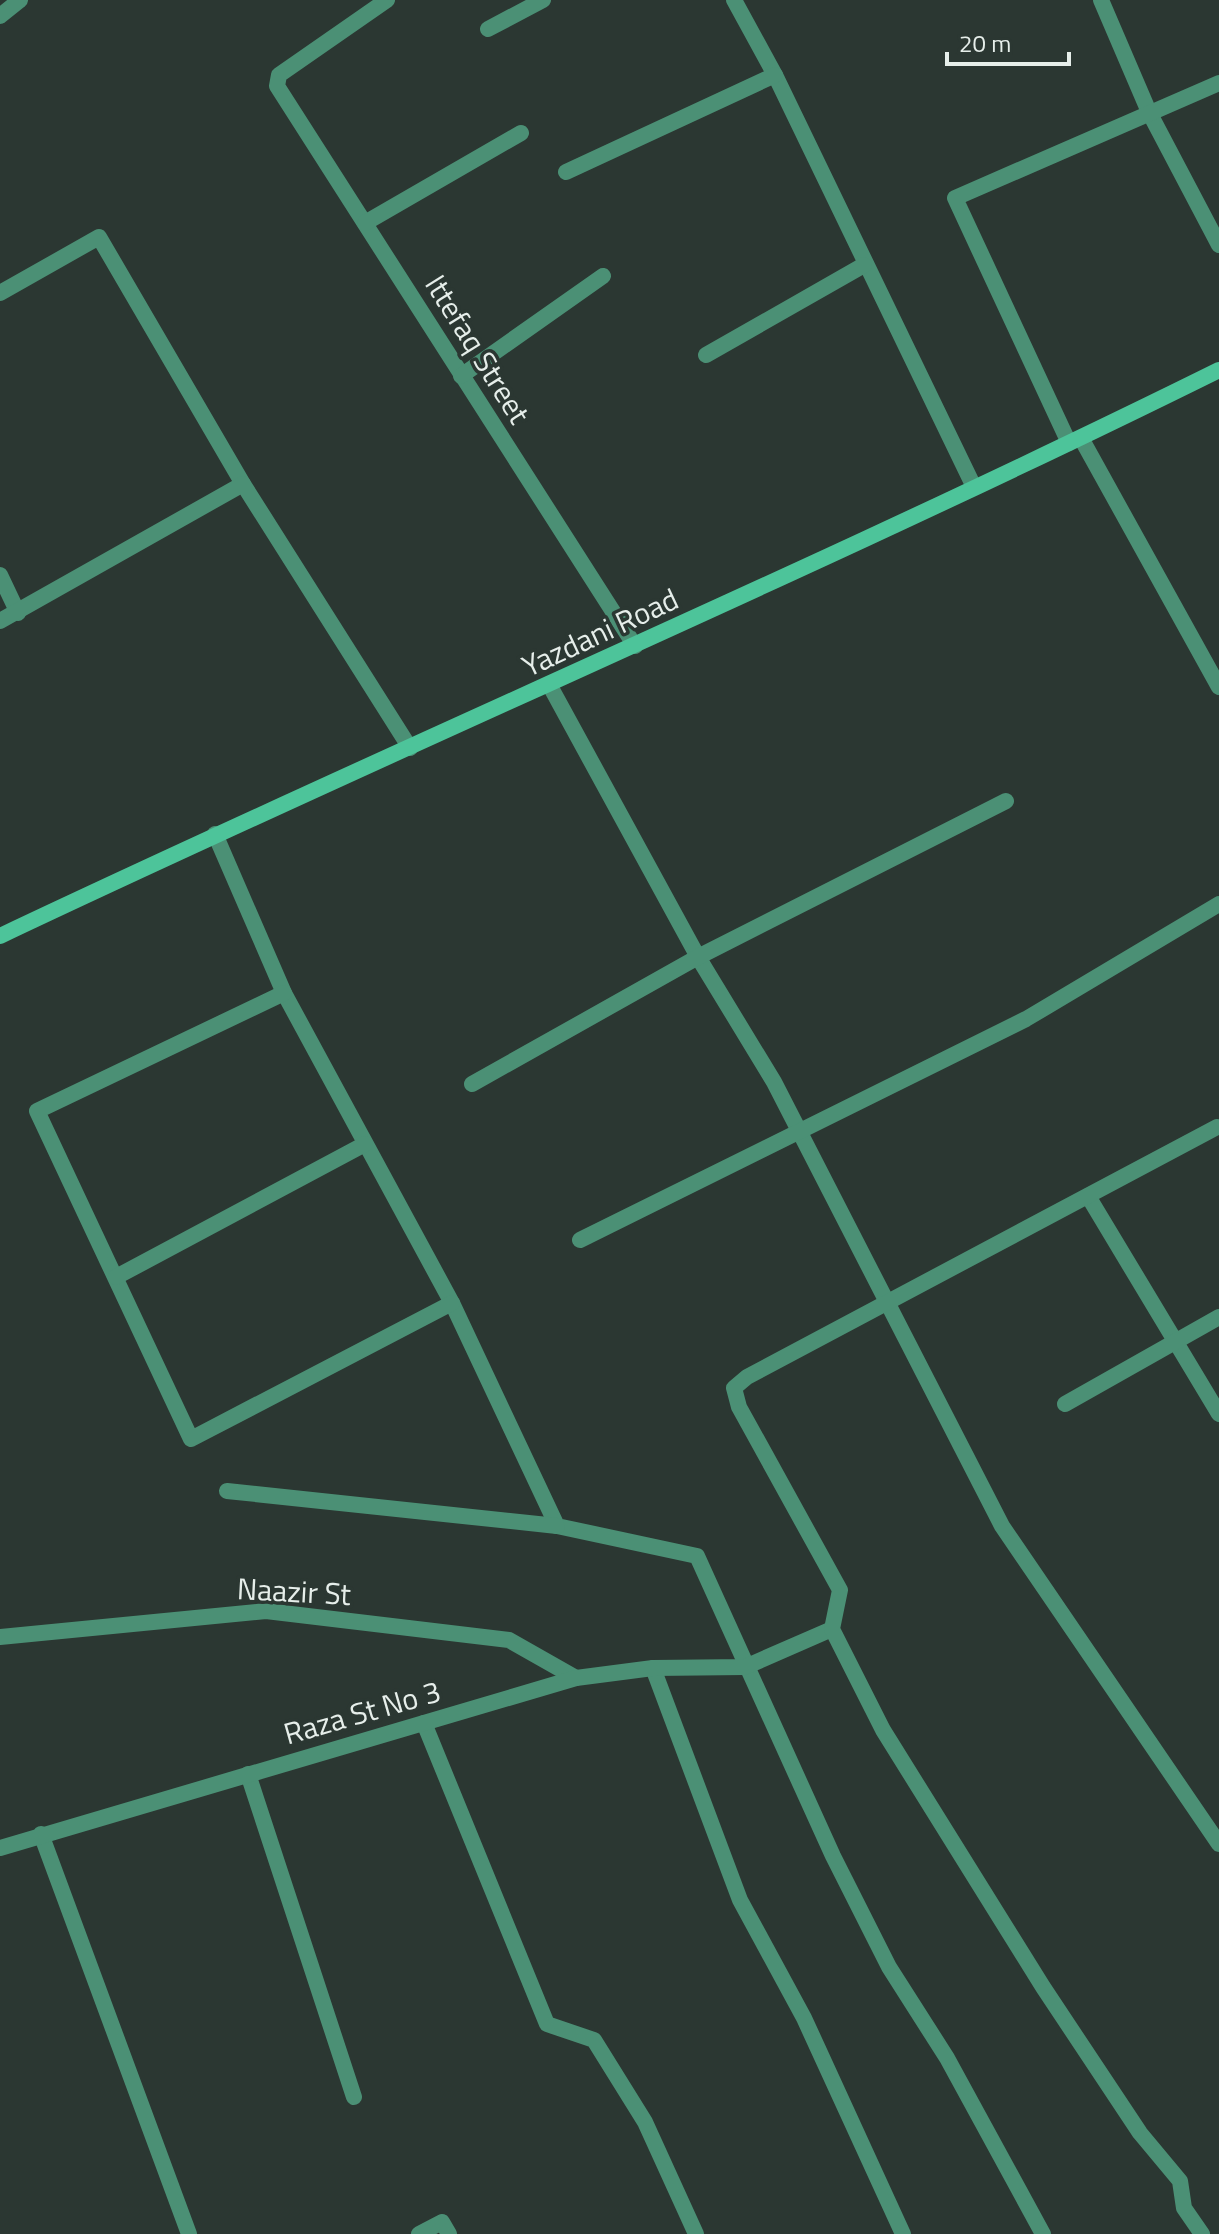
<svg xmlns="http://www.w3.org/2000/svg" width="1219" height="2234" font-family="'Titillium Web',sans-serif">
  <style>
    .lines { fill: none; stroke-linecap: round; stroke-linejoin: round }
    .street { stroke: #4b9075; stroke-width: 16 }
    .secondary { stroke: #4dc49a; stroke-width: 16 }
    .labels { text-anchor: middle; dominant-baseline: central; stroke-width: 7; stroke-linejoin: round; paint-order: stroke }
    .street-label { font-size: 30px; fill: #e6eeea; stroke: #2b3732 }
  </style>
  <rect width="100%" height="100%" fill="#2b3732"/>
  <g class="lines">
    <g class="street">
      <polyline points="387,0 279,75 277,86 635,646"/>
      <polyline points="734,0 775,75 974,487"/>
      <polyline points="1101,0 1149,112 1219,245"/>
      <polyline points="0,16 20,0"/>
      <polyline points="488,29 543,0"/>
      <polyline points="566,172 775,75"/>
      <polyline points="365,223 521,133"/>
      <polyline points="0,293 99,237 243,484"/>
      <polyline points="706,355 864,265"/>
      <polyline points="461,376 603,276"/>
      <polyline points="1081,438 1219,687"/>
      <polyline points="1069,443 955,198 1219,83"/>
      <polyline points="0,575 18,613"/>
      <polyline points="0,621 243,484 410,748"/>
      <polyline points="550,686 698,957 774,1082 1002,1526 1219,1844"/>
      <polyline points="215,834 284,993 452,1303 557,1526 697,1556 833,1856 889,1967 947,2058 1043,2234"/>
      <polyline points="284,993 37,1111 191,1439 452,1303"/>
      <polyline points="472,1084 698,957 1006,801"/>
      <polyline points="1088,1196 1219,1414"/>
      <polyline points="580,1240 1026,1019 1219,904"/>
      <polyline points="116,1277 365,1144"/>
      <polyline points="1065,1404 1219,1317"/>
      <polyline points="227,1491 557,1526"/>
      <polyline points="0,1637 266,1611 509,1640 576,1678"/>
      <polyline points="653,1668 740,1900 804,2018 903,2234"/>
      <polyline points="424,1723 547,2024 594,2040 645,2122 696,2234"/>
      <polyline points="248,1774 354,2097"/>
      <polyline points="41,1834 189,2234"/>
      <polyline points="0,1848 576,1678 653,1668 745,1667 832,1629"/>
      <polyline points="419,2234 442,2222 449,2234"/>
      <polyline points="1202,2234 1184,2208 1180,2181 1140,2133 1043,1987 883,1730 832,1629 840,1590 739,1407 734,1388 747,1377 1217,1127"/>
    </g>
    <path class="secondary" d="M0,936C405,744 817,569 1219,370"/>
  </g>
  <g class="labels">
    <g class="street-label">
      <text transform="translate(478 349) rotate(58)">Ittefaq Street</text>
      <text transform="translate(600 632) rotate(-25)">Yazdani Road</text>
      <text transform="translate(294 1591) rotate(3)">Naazir St</text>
      <text transform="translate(362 1712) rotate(-16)">Raza St No 3</text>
    </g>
  </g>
  <path d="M947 52v12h122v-12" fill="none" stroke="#e6eeea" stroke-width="4"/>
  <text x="959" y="52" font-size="24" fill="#e6eeea" stroke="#2b3732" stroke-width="6" paint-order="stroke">20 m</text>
</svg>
